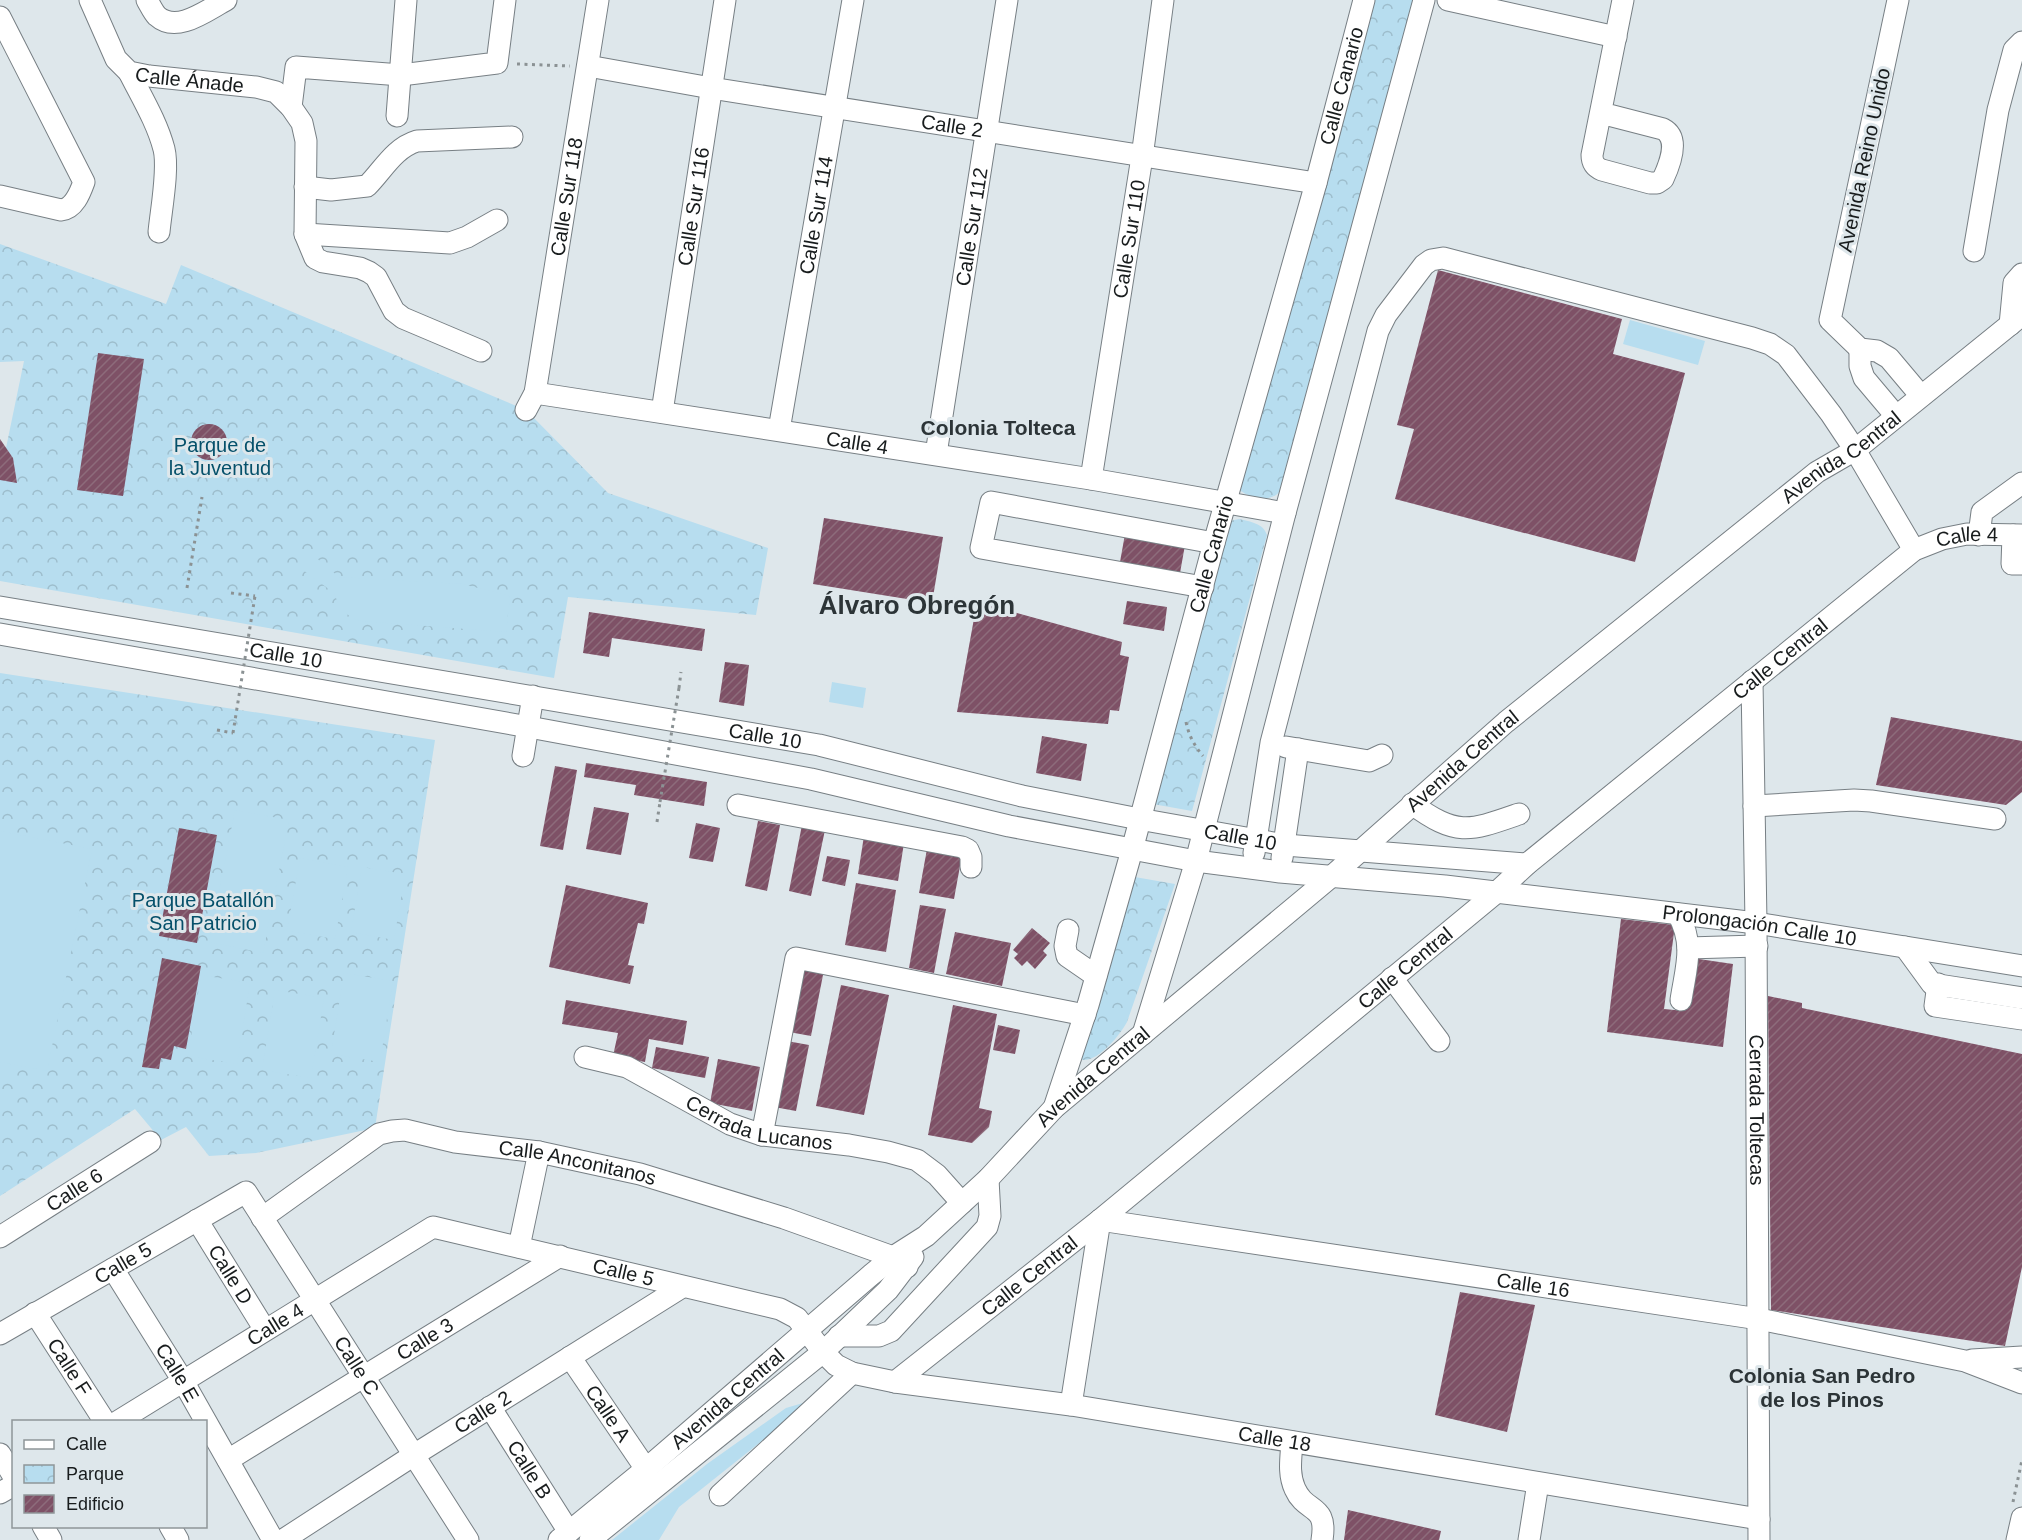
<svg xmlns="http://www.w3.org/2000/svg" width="2022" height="1540" font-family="Arial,sans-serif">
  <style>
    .park { fill: url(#park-crowns) }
    .garden { fill: #b7ddef }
    .building { fill: url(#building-hatch) }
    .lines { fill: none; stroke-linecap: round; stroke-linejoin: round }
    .minor-casing { stroke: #777f84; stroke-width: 23 }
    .path { stroke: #8b9294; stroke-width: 3; stroke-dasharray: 3 4.5; stroke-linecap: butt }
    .minor { stroke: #fff; stroke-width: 21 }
    .path-bridge { stroke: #8b9294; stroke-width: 3; stroke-dasharray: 3 4.5; stroke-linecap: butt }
    .labels { text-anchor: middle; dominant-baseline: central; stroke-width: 6; stroke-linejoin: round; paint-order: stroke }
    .street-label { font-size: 20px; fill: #181c1d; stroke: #dee7eb }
    .park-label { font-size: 20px; fill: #05506a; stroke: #dee7eb }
    .neighbourhood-label { font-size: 21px; font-weight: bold; fill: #2c3437; stroke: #dee7eb }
    .district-label { font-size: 26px; font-weight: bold; fill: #2c3437; stroke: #dee7eb }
  </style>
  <defs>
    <pattern id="park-crowns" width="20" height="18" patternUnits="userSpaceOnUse" patternTransform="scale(1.5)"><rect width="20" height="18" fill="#b7ddef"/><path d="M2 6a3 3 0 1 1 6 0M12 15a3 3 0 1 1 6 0" fill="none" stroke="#9dbdcc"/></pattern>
    <pattern id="building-hatch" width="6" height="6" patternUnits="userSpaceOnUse" patternTransform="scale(1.5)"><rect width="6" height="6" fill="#7e5166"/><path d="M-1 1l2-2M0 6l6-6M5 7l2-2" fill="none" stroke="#8d6c7b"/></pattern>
  </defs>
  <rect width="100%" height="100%" fill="#dee7eb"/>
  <g class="park">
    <path d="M1368,0H1414L1279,492C1271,503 1245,498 1237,487Z"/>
    <polygon points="0,244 166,304 181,265 526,410 608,493 768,548 756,615 568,597 554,678 0,581 0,477 24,361 0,362"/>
    <path d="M1239,519C1251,522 1263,523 1267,535L1192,811L1147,803L1230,521Z"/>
    <polygon points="0,673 435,740 375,1128 256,1153 209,1156 186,1127 161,1140 135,1109 0,1196"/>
    <path d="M1129,876L1175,884L1127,1022C1120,1035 1099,1061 1083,1060L1080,1058Z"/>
  </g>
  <g class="garden">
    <polygon points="1630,320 1705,341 1698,365 1623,344"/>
    <polygon points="314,556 339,577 462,584 510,596 506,632 361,621 352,618 347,614 338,603 334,593 303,570"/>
    <polygon points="832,682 866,688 863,708 829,702"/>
    <polygon points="235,810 289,820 263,953 209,942"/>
    <polygon points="0,831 92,849 47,1071 0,1062"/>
    <polygon points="300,858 348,867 335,939 287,931"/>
    <polygon points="362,867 405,874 394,940 351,932"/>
    <polygon points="344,973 393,981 380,1062 331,1054"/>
    <polygon points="201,975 250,983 237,1064 188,1056"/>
    <polygon points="275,990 324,998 311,1078 262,1070"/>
    <polygon points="813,1400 679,1507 659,1540 612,1540 707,1464 786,1408"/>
  </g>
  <g class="building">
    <polygon points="1438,270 1622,319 1613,354 1685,373 1635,562 1395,499 1414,429 1397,425"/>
    <polygon points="98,353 144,359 123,496 77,490"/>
    <circle cx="209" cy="442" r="18"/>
    <polygon points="0,439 13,458 17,483 0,480"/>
    <polygon points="824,518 943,537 932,603 813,584"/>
    <polygon points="1125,534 1185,545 1180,573 1120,562"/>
    <polygon points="1127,601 1167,607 1164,631 1123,624"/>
    <polygon points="977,602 1122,642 1120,655 1129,657 1119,711 1110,710 1108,724 957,712"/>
    <polygon points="589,612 705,629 702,651 612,638 609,657 583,653"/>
    <polygon points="725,662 749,665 744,706 719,702"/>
    <polygon points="1891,717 2022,741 2022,792 2006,805 1876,785"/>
    <polygon points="1042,736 1087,744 1081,781 1036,773"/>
    <polygon points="586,763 707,782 704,806 634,795 636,785 584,777"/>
    <polygon points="555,766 577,770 563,850 540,846"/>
    <polygon points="594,807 629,813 621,855 586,849"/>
    <polygon points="758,821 780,825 767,891 745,886"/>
    <polygon points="696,823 720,828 713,862 689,858"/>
    <polygon points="802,825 825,830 811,896 789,891"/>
    <polygon points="179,828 217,835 197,943 159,936"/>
    <polygon points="864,836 904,843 898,881 858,874"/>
    <polygon points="927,849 962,855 954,899 919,893"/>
    <polygon points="827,856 850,860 845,886 822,881"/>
    <polygon points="856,883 896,890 886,952 845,945"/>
    <polygon points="566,885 648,903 644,924 638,923 628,965 634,966 630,984 549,967"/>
    <polygon points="920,905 946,909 934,973 909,968"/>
    <polygon points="1621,919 1675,925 1664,1009 1685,1011 1692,958 1733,964 1723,1047 1607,1032"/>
    <polygon points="1032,928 1050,943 1043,951 1047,955 1035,969 1027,961 1022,966 1014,958 1018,954 1013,950"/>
    <polygon points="955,932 1011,943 1002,986 946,974"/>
    <polygon points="162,958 201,966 186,1049 174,1046 171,1060 161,1058 159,1069 142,1067"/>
    <polygon points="802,966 824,970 811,1036 789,1032"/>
    <polygon points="841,985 889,995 864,1115 816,1106"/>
    <polygon points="1768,996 1802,1003 1802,1008 2022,1054 2022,1267 2005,1346 1771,1310"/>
    <polygon points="566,1000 687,1021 683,1045 649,1039 645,1062 613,1056 618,1033 562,1024"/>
    <polygon points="953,1005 997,1014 979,1108 992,1111 989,1127 972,1143 928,1135"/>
    <polygon points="998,1025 1020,1030 1015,1054 993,1050"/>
    <polygon points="787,1041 809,1045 796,1111 774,1107"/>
    <polygon points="656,1047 709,1057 705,1078 652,1068"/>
    <polygon points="718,1059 760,1067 752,1111 710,1103"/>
    <polygon points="1460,1292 1535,1305 1507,1432 1435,1415"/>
    <polygon points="1348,1510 1441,1531 1439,1540 1344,1540"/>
  </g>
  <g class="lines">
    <defs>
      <g id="minor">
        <path id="s1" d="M90,0L116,59L129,72L149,76L256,87L276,92L291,107L302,123L306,141L305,234L315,258L323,262L360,268L369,272L376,277L394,311L403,318L481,351"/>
        <path d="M147,0C150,5 153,12 157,16C177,34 207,10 226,0"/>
        <polyline points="1448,0 1616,37"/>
        <polyline points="1898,0 1830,320 1860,349 1877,351 1889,358 1921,396"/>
        <path d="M0,17L84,182C80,193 74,209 61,210L0,196"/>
        <path id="s2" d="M588,66L711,88L1316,183"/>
        <path d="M129,72C141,96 157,122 164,149C169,169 161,210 159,232"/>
        <polyline points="291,107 296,67 401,75 497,63 505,0"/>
        <path d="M1601,113L1663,129C1680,138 1670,164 1663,179L1657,183H1650L1602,170C1595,167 1592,163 1592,155L1623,0"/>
        <polyline points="397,116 406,0"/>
        <path d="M305,187L331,190L367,186C383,170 394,148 417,141L512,137"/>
        <polyline points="305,234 450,243 467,237 497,220"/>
        <polyline points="1974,251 1998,110 2014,50 2022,42"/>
        <polyline points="2010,325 2014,283 2022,274"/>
        <polyline points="1860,349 1860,366 1864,378 1896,416"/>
        <path id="s3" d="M535,393L1091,479L1285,513"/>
        <path id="s4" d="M526,410L535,393L598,0"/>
        <path id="s5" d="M662,412L725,0"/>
        <path id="s6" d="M779,430L853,0"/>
        <path id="s7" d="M936,454L1007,0"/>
        <path id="s8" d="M1091,479L1142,157L1163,0"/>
        <polyline points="1979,535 1982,512 2022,483"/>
        <polyline points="2013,535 2012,564 2022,564"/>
        <polyline points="1203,587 981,548 991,502 1214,543"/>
        <path id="s9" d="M0,607L819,745L1022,796L1139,819L1285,845L1527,864"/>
        <path id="s10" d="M0,634L529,727L811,779L1009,826L1196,861L1280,872L1445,886L1756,923L2022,966"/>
        <path id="s11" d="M1752,681L1756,923L1759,1540"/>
        <polyline points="1286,747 1369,761 1382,755"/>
        <polyline points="523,756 533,696"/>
        <path d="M1412,804C1457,837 1470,831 1519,814"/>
        <polyline points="738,805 962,847 968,850 971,857 971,867"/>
        <polyline points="1754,806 1854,800 1871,801 1995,819"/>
        <polyline points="1254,853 1271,743 1378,331 1386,315 1424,265 1431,260 1443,258 1752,338 1770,344 1786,355 1831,414 1855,450 1914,550"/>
        <polyline points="1282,858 1298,749"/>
        <path d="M1678,914C1695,945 1686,967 1681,1000"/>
        <polyline points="1068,930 1065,946 1067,956 1096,976"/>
        <polyline points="1905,947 1932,984 2022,998"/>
        <polyline points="1688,948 1757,946"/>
        <polyline points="1392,978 1439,1041"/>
        <polyline points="1938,984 1935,1006 2022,1019"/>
        <polyline points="1143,1034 1196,861 1285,513 1424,0"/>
        <path id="s12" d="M585,1057L627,1067L730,1124L762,1135L849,1145L888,1152L917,1160L937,1175L962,1203"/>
        <path id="s13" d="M1054,1108L1088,1005L1132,850L1214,543L1316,183L1364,0"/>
        <polyline points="762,1135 796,958 1085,1015"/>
        <path id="s14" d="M262,1218L379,1134L392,1131L405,1130L455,1142L539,1152L640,1174L784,1218L893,1257L907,1267"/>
        <path id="s15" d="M197,1220L265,1330"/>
        <path id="s16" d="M1100,1220L1759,1319L1965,1361L2022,1383"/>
        <path id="s17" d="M0,1237L150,1142"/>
        <polyline points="519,1247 539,1152"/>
        <path id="s18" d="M113,1269L183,1381L273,1540"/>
        <path id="s19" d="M35,1313L105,1422"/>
        <path id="s20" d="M0,1334L246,1192L468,1540"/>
        <polyline points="839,1336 879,1336 891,1331 987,1227 990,1216 988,1179"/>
        <path id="s21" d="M570,1357L646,1469"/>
        <polyline points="1972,1360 2022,1357"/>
        <path id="s22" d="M895,1382L1100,1220L1497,892L1527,864L1914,550L1942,539L1967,534L2022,535"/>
        <polyline points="1071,1405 1100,1220"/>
        <path id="s23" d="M490,1407L569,1532"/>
        <path id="s24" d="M117,1422L433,1227L780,1309L797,1318L823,1352L836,1365L852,1373L895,1382L1071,1405L1759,1519"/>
        <path d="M1292,1442C1291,1458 1288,1474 1295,1489C1306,1514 1328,1503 1322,1540"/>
        <polyline points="0,1454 14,1477"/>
        <path id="s25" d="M228,1460L560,1256"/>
        <polyline points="0,1493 14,1485"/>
        <polyline points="720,1495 852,1373"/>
        <polyline points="43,1526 51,1540"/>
        <polyline points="170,1526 178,1540"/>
        <path id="s26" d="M283,1540L414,1455L682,1287"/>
        <path id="s27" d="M559,1540L646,1469L871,1275L893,1257L926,1236L988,1179L1054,1108L1332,876L1506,722L1817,472L1855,450L2022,315"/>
        <polyline points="590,1540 823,1352 888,1290 913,1257"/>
        <polyline points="1529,1540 1538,1483"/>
        <polyline points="2017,1540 2022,1518"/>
      </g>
    </defs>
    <use href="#minor" class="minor-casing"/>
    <g class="path">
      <polyline points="517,64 570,66"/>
      <polyline points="187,588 202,497"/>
      <polyline points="231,593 255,596"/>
      <polyline points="679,688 681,672"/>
      <path d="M1186,722C1189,736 1194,745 1203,756"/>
      <polyline points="217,730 233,733"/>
      <polyline points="657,822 660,802"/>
      <polyline points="2013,1502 2022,1460"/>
    </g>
    <use href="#minor" class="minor"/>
    <g class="path-bridge">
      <polyline points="233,733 255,596"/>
      <polyline points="660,802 679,688"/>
    </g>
  </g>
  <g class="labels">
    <g class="street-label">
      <text stroke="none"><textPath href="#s1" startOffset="144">Calle Ánade</textPath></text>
      <text stroke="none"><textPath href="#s13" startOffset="1062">Calle Canario</textPath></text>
      <text stroke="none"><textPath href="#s2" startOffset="369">Calle 2</textPath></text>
      <text transform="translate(1864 160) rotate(-78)">Avenida Reino Unido</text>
      <text stroke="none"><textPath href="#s4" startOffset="218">Calle Sur 118</textPath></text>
      <text stroke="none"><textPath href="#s5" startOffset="208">Calle Sur 116</textPath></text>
      <text stroke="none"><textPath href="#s6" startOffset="218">Calle Sur 114</textPath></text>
      <text stroke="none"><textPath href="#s7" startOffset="230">Calle Sur 112</textPath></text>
      <text stroke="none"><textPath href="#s8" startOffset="243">Calle Sur 110</textPath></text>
      <text stroke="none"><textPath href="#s3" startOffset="326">Calle 4</textPath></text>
      <text stroke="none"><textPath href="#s27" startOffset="1680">Avenida Central</textPath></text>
      <text stroke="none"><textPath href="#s22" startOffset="1371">Calle 4</textPath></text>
      <text stroke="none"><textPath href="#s13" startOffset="576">Calle Canario</textPath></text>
      <text stroke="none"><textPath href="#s9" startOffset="290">Calle 10</textPath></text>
      <text stroke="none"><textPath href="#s22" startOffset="1143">Calle Central</textPath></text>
      <text stroke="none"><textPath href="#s9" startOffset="776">Calle 10</textPath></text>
      <text stroke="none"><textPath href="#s27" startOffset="1194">Avenida Central</textPath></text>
      <text stroke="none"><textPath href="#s9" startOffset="1262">Calle 10</textPath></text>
      <text stroke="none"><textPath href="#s10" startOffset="1785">Prolongación Calle 10</textPath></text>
      <text stroke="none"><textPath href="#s22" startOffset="657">Calle Central</textPath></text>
      <text stroke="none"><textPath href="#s27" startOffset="708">Avenida Central</textPath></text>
      <text stroke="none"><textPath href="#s11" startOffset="429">Cerrada Toltecas</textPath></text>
      <text stroke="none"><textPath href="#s12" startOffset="189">Cerrada Lucanos</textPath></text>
      <text stroke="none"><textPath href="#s14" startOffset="346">Calle Anconitanos</textPath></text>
      <text stroke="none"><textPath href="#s17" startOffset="88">Calle 6</textPath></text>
      <text stroke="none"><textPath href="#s20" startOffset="142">Calle 5</textPath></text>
      <text stroke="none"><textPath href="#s24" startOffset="567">Calle 5</textPath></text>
      <text stroke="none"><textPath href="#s15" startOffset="64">Calle D</textPath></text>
      <text stroke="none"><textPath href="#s22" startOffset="171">Calle Central</textPath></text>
      <text stroke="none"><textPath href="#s16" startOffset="438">Calle 16</textPath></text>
      <text stroke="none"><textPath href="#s24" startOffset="186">Calle 4</textPath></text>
      <text stroke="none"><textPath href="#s25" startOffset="231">Calle 3</textPath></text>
      <text stroke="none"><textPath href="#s20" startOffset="490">Calle C</textPath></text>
      <text stroke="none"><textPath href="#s19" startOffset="64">Calle F</textPath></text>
      <text stroke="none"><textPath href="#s18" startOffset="122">Calle E</textPath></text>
      <text stroke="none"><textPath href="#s27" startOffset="220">Avenida Central</textPath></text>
      <text stroke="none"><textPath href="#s26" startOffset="237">Calle 2</textPath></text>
      <text stroke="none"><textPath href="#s21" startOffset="68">Calle A</textPath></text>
      <text stroke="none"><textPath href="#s24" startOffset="1254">Calle 18</textPath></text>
      <text stroke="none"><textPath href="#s23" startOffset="74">Calle B</textPath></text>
    </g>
    <g class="park-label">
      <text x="220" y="445">Parque de<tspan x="220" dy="23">la Juventud</tspan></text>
      <text x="203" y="900">Parque Batallón<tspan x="203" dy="23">San Patricio</tspan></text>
    </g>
    <g class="neighbourhood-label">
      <text x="998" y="427">Colonia Tolteca</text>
      <text x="1822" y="1375">Colonia San Pedro<tspan x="1822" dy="24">de los Pinos</tspan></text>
    </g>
    <g class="district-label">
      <text x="917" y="605">Álvaro Obregón</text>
    </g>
  </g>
  <rect x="12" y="1420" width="195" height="108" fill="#dee7eb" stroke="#8f9699" stroke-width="1.5"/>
  <rect x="24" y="1440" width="30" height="9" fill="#ffffff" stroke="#8f9699" stroke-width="1.5"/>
  <text x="66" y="1450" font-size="18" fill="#181c1d">Calle</text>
  <rect x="24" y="1465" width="30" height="18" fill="url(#park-crowns)" stroke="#8f9699" stroke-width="1.5"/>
  <text x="66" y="1480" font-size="18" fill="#181c1d">Parque</text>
  <rect x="24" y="1495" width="30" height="18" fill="url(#building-hatch)" stroke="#8f9699" stroke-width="1.5"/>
  <text x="66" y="1510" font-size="18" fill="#181c1d">Edificio</text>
</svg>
